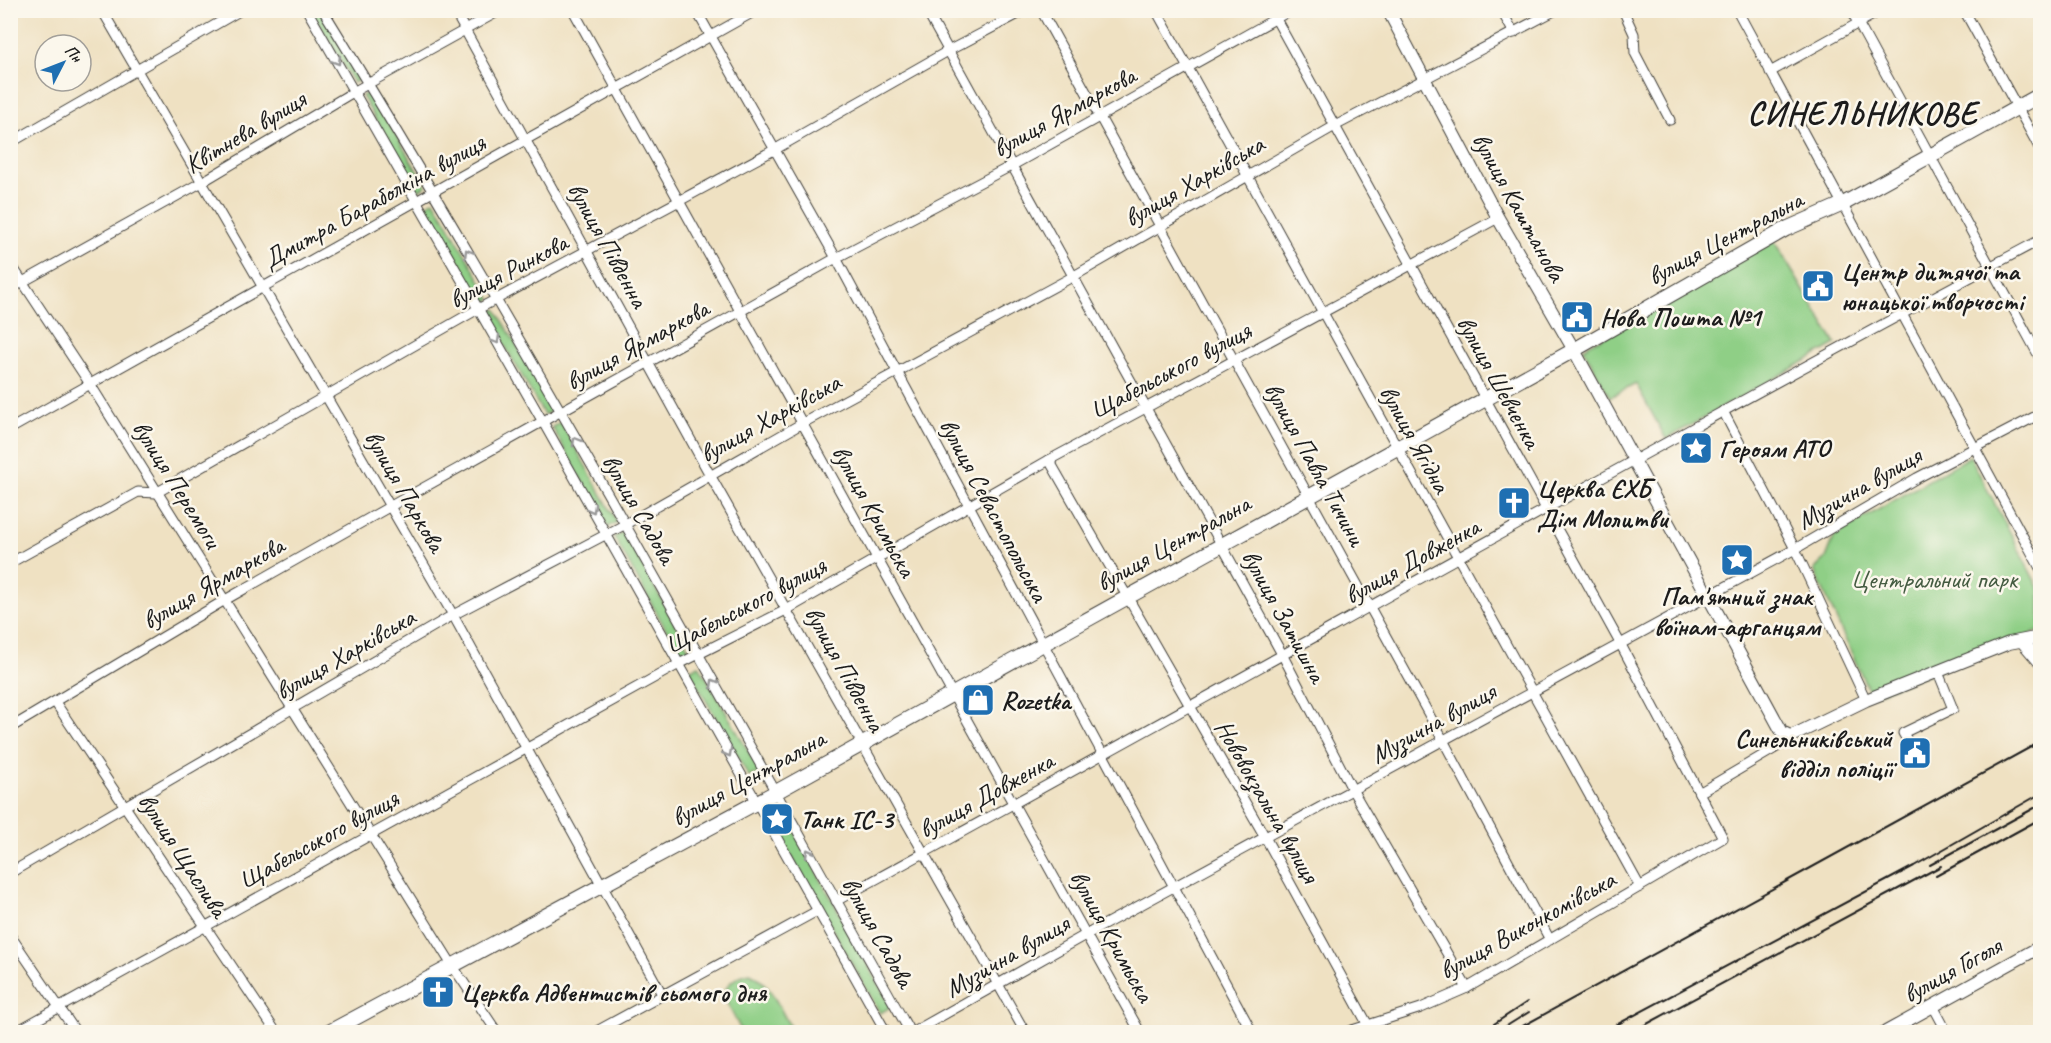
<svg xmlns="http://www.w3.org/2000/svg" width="2051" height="1043" font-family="Caveat,sans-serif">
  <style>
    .green { fill: #8fcf86; stroke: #567651; stroke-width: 1.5 }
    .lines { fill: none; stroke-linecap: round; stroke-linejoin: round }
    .minor-casing { stroke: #3c3a35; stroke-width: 11 }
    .tertiary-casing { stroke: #3c3a35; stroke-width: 14 }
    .secondary-casing { stroke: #3c3a35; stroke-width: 16 }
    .minor { stroke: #fff; stroke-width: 9 }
    .tertiary { stroke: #fff; stroke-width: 12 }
    .secondary { stroke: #fff; stroke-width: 14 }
    .rail { stroke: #1c1c1c; stroke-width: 2 }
    .oneway { stroke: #999 }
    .labels { text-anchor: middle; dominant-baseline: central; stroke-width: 5; stroke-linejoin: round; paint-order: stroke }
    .street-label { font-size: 26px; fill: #1c1c1c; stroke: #fbf7ec }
    .poi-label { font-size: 26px; font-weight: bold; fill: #1c1c1c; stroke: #fbf7ec; text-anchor: start }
    .park-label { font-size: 26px; fill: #445b41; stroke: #fbf7ec }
    .district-label { font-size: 32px; font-weight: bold; letter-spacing: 1.5px; fill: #1c1c1c; stroke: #fbf7ec }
  </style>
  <rect width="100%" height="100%" fill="#fbf7ec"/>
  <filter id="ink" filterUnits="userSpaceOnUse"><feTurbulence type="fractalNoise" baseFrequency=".0167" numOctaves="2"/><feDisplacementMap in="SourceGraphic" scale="12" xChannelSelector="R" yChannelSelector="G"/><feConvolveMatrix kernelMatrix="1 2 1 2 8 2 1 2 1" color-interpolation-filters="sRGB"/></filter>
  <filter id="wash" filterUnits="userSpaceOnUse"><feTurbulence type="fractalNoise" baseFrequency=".008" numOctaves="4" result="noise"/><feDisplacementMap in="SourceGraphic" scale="24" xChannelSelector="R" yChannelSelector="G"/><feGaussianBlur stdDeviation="1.35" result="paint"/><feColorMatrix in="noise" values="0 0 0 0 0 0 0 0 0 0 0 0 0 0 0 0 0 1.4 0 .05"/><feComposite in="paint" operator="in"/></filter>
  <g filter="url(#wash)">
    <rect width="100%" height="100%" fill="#efe1c2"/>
    <g class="green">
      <polygon points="311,11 321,11 362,78 354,83"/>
      <polygon points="370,91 426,186 417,191 362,96"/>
      <polygon points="434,200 491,299 482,304 426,205"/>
      <polygon points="1774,241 1836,344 1666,439 1636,384 1610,397 1583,348"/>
      <polygon points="496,309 553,410 544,415 487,314"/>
      <polygon points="561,422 617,522 608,527 552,427"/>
      <polygon points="1970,456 2040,591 2040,631 1871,696 1814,570 1826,558 1835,535"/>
      <polygon points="624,532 691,653 682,658 614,537"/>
      <polygon points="699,665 760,772 749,777 689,670"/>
      <polygon points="793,829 891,1007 880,1013 780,836"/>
      <path d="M750,973C771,982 782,1014 793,1032H742L723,995C728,982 736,976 750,973Z"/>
    </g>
  </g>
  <g filter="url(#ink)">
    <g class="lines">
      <defs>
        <g id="minor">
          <polyline points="102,10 453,615 663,996"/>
          <polyline points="307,10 543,422 886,1032"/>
          <path d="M323,10C529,345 718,690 910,1032"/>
          <polyline points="454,10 710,475 1025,1032"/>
          <polyline points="573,10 1140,1032"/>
          <polyline points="696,10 836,258 1252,1032"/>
          <polyline points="926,10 1283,656 1353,791 1467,988"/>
          <polyline points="1041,10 1443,740 1550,940"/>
          <polyline points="1156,10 1640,887"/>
          <polyline points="1271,10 1620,643 1723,838 1467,988 1421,1008 1346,1032"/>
          <polyline points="1501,10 1514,33"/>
          <polyline points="1623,10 1634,34 1635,53 1670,120"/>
          <polyline points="1737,10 2040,568"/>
          <polyline points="1851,10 2040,358"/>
          <polyline points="1964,10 2040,149"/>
          <polyline points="1770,72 1882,10"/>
          <polyline points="10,143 241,10"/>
          <polyline points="10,263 90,384 452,965 497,1032"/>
          <polyline points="10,289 202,182 355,91 501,10"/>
          <polyline points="1723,411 1795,549 1866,700"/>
          <polyline points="10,429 757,10"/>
          <polyline points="1049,460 1265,837 1369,1027"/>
          <polyline points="10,563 138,492 156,493 478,309 774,150 948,51 1026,10"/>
          <polyline points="55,702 276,1032"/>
          <polyline points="10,728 225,600 389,507 836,258 1013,165 1291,10"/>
          <polyline points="1907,740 1903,733 1953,709 1938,672"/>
          <polyline points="1699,793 1777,747 1790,736"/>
          <polyline points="10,873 453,615 624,525 801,424 1074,276 1333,127 1556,10"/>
          <path d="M836,901C1238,682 1636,455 2040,240"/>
          <polyline points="10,935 76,1032"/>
          <polyline points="1933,1006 1947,1032"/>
          <polyline points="15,1032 679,664 788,609 1049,460 1498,218"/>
          <polyline points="595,1032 817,911"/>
          <polyline points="913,1032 1087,934 1795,549 1917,478 2040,414"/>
        </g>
        <g id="tertiary">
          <polyline points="1388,10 1498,218 1574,350 1782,732 1790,736 1796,734 1866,700 2009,643 2040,637"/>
          <polyline points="2022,641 2040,662"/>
          <polyline points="1886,1032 2040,947"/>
        </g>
        <polyline id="secondary" points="329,1032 776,792 1574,350 1786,229 1843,204 2040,95"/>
      </defs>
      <use href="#minor" class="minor-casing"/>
      <use href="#tertiary" class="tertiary-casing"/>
      <use href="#secondary" class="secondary-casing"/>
      <use href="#minor" class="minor"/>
      <use href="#tertiary" class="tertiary"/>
      <use href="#secondary" class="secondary"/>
      <g class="rail">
        <polyline points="1930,865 2040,805"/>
        <polyline points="1936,876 2040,819"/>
        <polyline points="1482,1032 1527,1002"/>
        <polyline points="1497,1032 1529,1012"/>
        <polyline points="1512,1032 2040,742"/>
        <polyline points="1603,1032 1914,866 2040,794"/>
        <polyline points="1632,1032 1941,866"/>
      </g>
    </g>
    <defs><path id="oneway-chevron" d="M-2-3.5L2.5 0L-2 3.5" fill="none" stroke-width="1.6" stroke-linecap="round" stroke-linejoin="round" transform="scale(1.5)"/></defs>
    <g class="oneway">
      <use href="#oneway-chevron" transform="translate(337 61) rotate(59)"/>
      <use href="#oneway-chevron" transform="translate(468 253) rotate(-120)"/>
      <use href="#oneway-chevron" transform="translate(496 340) rotate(60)"/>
      <use href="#oneway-chevron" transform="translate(576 441) rotate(-120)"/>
      <use href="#oneway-chevron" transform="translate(592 509) rotate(61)"/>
      <use href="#oneway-chevron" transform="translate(714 683) rotate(-120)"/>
      <use href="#oneway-chevron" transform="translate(728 753) rotate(61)"/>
      <use href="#oneway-chevron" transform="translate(809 853) rotate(-119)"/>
    </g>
  </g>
  <defs>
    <symbol id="civic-square" viewBox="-11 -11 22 22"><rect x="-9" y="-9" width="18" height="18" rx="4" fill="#1f6fb2" stroke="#fbf7ec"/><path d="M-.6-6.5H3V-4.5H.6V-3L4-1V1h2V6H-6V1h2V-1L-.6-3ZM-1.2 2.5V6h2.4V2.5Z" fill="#fff"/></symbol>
    <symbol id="sight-square" viewBox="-11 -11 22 22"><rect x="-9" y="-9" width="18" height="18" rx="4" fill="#1f6fb2" stroke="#fbf7ec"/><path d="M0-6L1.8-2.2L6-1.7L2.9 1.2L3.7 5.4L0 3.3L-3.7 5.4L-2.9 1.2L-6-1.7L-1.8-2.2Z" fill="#fff"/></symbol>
    <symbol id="church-square" viewBox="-11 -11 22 22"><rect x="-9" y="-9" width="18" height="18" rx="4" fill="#1f6fb2" stroke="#fbf7ec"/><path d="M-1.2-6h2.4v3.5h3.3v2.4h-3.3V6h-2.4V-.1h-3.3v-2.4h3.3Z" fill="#fff"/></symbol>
    <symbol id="shop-square" viewBox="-11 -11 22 22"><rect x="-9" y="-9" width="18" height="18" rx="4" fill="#1f6fb2" stroke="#fbf7ec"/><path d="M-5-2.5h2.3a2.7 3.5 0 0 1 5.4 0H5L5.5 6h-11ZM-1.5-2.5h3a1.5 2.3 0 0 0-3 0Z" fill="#fff"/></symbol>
  </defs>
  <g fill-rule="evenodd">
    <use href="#civic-square" x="1799" y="267" width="38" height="38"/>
    <use href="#civic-square" x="1558" y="298" width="38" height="38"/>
    <use href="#sight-square" x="1677" y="429" width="38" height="38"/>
    <use href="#church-square" x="1495" y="484" width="38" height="38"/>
    <use href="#sight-square" x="1718" y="541" width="38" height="38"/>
    <use href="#shop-square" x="959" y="681" width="38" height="38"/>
    <use href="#civic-square" x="1896" y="734" width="38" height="38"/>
    <use href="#sight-square" x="758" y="800" width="38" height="38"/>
    <use href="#church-square" x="419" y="973" width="38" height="38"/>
  </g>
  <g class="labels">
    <g class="street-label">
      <text transform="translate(1064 112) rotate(-29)">вулиця Ярмаркова</text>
      <text transform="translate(245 132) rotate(-31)">Квітнева вулиця</text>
      <text transform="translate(1194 181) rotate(-30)">вулиця Харківська</text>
      <text transform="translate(374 201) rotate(-29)">Дмитра Бараболкіна вулиця</text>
      <text transform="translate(1519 207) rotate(61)">вулиця Каштанова</text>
      <text transform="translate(1725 238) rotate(-28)">вулиця Центральна</text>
      <text transform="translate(608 245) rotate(61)">вулиця Південна</text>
      <text transform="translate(508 271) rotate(-28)">вулиця Ринкова</text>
      <text transform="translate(637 345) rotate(-29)">вулиця Ярмаркова</text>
      <text transform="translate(1171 370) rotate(-28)">Щабельського вулиця</text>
      <text transform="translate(1499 382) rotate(61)">вулиця Шевченка</text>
      <text transform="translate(770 418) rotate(-29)">вулиця Харківська</text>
      <text transform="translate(1415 439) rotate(61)">вулиця Ягідна</text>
      <text transform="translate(1315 464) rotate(61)">вулиця Павла Тичини</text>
      <text transform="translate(177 484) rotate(58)">вулиця Перемоги</text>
      <text transform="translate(1859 488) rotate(-30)">Музична вулиця</text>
      <text transform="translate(405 491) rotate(60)">вулиця Паркова</text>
      <text transform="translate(639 509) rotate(60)">вулиця Садова</text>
      <text transform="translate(994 510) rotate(62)">вулиця Севастопольська</text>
      <text transform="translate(874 511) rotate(61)">вулиця Кримьска</text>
      <text transform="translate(1173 543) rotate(-29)">вулиця Центральна</text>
      <text transform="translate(1412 561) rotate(-29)">вулиця Довженка</text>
      <text transform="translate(213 583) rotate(-30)">вулиця Ярмаркова</text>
      <text transform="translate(746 605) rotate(-28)">Щабельського вулиця</text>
      <text transform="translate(1284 616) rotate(61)">вулиця Затишна</text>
      <text transform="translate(345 654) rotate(-30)">вулиця Харківська</text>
      <text transform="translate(845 669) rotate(61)">вулиця Південна</text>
      <text transform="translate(1433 723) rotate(-29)">Музична вулиця</text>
      <text transform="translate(748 778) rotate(-29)">вулиця Центральна</text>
      <text transform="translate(986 795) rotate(-29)">вулиця Довженка</text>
      <text transform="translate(1267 801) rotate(60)">Нововокзальна вулиця</text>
      <text transform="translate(319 839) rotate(-29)">Щабельського вулиця</text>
      <text transform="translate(183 855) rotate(57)">вулиця Щаслива</text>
      <text transform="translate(1527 925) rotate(-29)">вулиця Виконкомівська</text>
      <text transform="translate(878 932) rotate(61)">вулиця Садова</text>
      <text transform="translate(1112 936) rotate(61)">вулиця Кримьска</text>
      <text transform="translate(1007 956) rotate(-30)">Музична вулиця</text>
      <text transform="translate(1952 970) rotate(-29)">вулиця Гоголя</text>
    </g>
    <g class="poi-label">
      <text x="1841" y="271">Центр дитячої та<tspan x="1841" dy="30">юнацької творчості</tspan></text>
      <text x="1600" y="317">Нова Пошта №1</text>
      <text x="1719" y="448">Героям АТО</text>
      <text x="1537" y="488">Церква ЄХБ<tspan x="1537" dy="30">Дім Молитви</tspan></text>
      <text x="1737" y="596" text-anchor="middle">Пам'ятний знак<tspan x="1737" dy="30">воїнам-афганцям</tspan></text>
      <text x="1001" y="700">Rozetka</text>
      <text x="1892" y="738" text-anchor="end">Синельниківський<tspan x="1892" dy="30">відділ поліції</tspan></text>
      <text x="800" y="819">Танк ІС-3</text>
      <text x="461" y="992">Церква Адвентистів сьомого дня</text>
    </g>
    <g class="park-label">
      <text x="1934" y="579">Центральний парк</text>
    </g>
    <g class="district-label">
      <text x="1863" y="113">СИНЕЛЬНИКОВЕ</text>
    </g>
  </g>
  <rect width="2051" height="1043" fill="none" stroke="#fbf7ec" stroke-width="36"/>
  <g transform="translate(63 63) rotate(48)"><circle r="28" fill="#fbf7ec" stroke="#a29f99" stroke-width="1.5"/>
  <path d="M0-4.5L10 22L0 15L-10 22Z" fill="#1f6fb2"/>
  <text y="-9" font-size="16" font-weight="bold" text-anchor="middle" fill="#1c1c1c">Пн</text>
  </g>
</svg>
